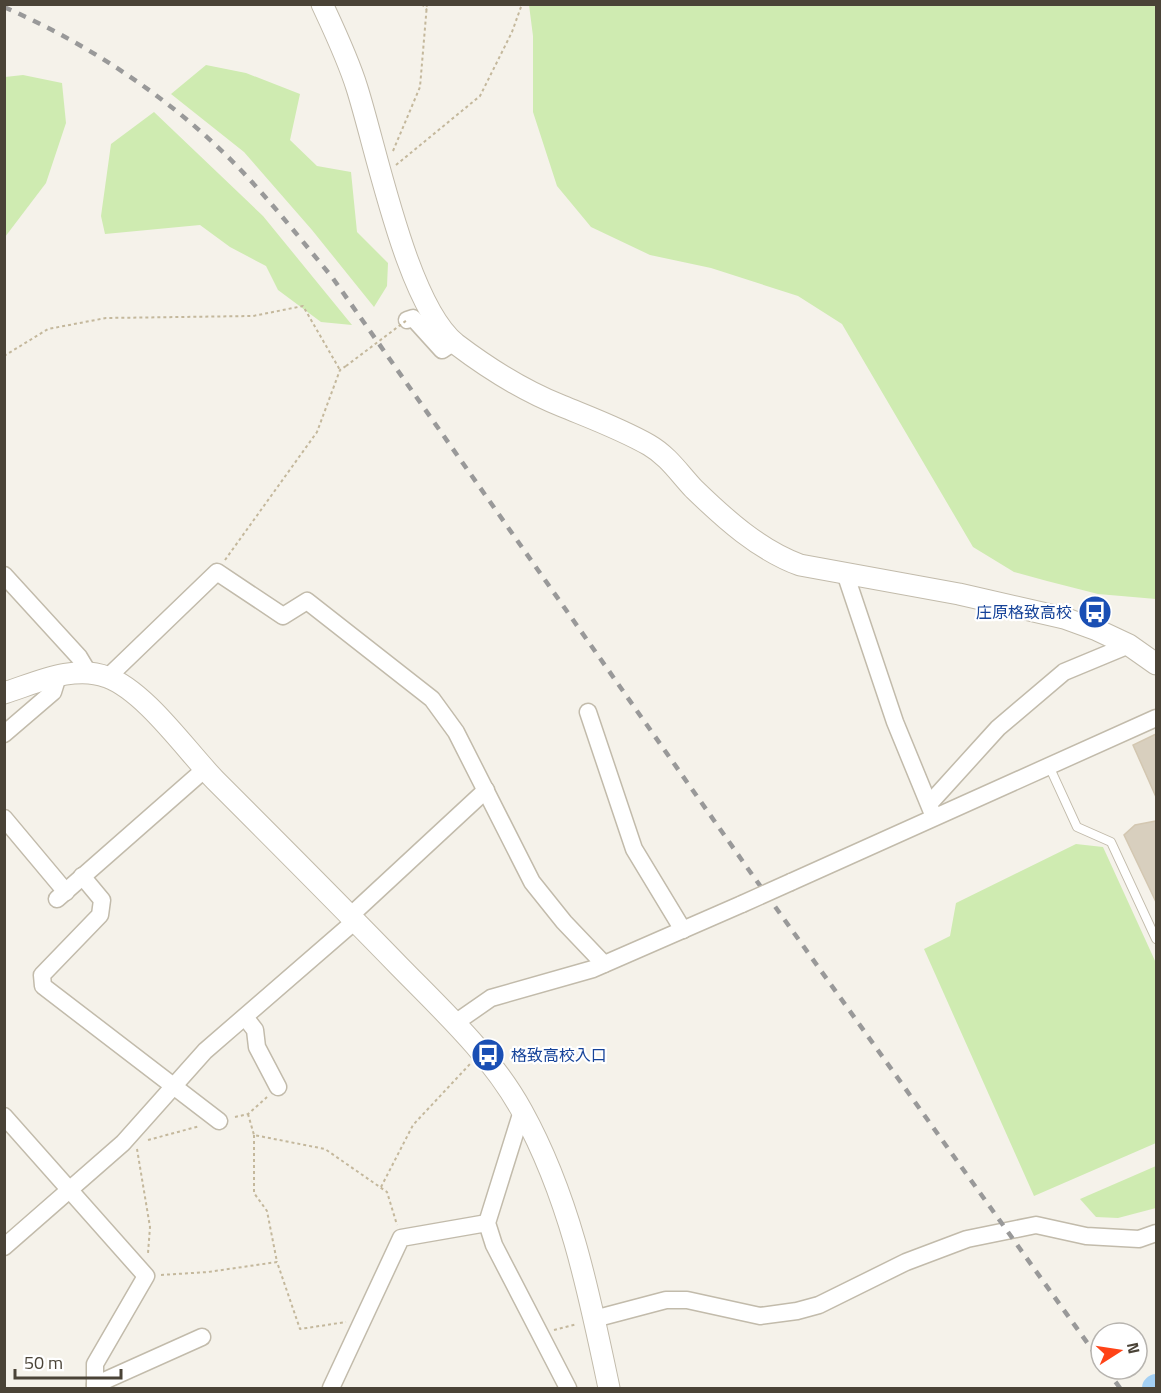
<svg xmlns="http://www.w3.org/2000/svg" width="1161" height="1393" font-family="'Titillium Web','Noto Sans JP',sans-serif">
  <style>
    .green { fill: #cfebb1 }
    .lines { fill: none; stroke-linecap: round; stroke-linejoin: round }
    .river { stroke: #a4d0f4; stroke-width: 26 }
    .building { fill: #d8cfbe; stroke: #d3c7b1; stroke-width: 1.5 }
    .service-casing { stroke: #c2bbab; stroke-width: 10 }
    .minor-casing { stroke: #c2bbab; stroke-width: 19 }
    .tertiary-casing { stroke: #c2bbab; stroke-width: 23 }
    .path { stroke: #c4b89c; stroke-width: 2; stroke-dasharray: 3 3; stroke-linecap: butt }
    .service { stroke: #fff; stroke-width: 8 }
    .minor { stroke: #fff; stroke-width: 16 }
    .tertiary { stroke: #fff; stroke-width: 21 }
    .rail { stroke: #999; stroke-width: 4.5; stroke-dasharray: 8 8; stroke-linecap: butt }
    .minor-bridge-casing { stroke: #c2bbab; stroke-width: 19; stroke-linecap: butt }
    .path-bridge { stroke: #c4b89c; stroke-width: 2; stroke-dasharray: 3 3; stroke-linecap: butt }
    .minor-bridge { stroke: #fff; stroke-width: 16 }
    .labels { text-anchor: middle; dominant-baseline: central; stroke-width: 4.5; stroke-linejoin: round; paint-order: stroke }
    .transit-label { font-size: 16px; fill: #164399; stroke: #fff; text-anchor: end }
  </style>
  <rect width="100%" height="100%" fill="#f5f2ea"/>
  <g class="green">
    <polygon points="529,5 1156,5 1156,599 1098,594 1047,581 1014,572 973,547 842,324 798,296 711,268 650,255 591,227 557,186 533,112 533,36"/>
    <polygon points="206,65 246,73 300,94 290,140 317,166 351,172 357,232 388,263 387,286 374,307 312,230 244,152 171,94"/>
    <polygon points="23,75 62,83 66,123 46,183 5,237 5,77"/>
    <polygon points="154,112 263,216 352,325 321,322 278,290 266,266 230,247 200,225 105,234 101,216 111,144"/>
    <polygon points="1076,844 1103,847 1156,963 1156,1143 1034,1196 924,949 950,936 956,903"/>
    <polygon points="1156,1166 1156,1208 1118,1218 1096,1217 1080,1199"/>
  </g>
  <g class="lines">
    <polyline class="river" points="1155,1388 1156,1387"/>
  </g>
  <g class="building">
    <polygon points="1156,734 1156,797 1133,745"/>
    <polygon points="1156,821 1156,902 1124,835 1135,825"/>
  </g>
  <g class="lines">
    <defs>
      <polyline id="service" points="1049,766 1077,827 1111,842 1156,939"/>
      <g id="minor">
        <polyline points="407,320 413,318 442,350 454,342"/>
        <polyline points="845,573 895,722 934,817"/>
        <polyline points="4,575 79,657 88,672"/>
        <polyline points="108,677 217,572 283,616 307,601 432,699 456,732 532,882 564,922 604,964"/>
        <polyline points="588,712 634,849 683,930"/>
        <polyline points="4,734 53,692 58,676"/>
        <polyline points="930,803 998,728 1064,672 1129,645"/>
        <polyline points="4,818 66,892"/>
        <polyline points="82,876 102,900 100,915 42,975 43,986 219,1121"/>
        <polyline points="791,882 1156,718"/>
        <polyline points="57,899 205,769"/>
        <polyline points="350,916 486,790"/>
        <polyline points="245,1017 255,1030 257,1047 278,1087"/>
        <polyline points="455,1023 491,998 593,969 742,904"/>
        <polyline points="522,1111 487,1223 494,1245 568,1388"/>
        <polyline points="4,1116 146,1276 95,1364 95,1388"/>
        <polyline points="4,1247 123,1143 205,1051 355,921"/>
        <polyline points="594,1319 666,1300 687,1300 760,1316 797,1311 819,1305 906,1262 967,1239 1036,1225 1086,1236 1139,1239 1156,1233"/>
        <polyline points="95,1385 202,1337"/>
        <polyline points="331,1388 401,1238 487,1223"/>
      </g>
      <g id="tertiary">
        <path d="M322,4C335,32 348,59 357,88C377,151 407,305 456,344C489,369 524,391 562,406C591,418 621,429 649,445C668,456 679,473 694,489C725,519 759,550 800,565L959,594L1064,618L1097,630L1129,645L1156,664"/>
        <path d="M4,693C36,683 74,664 107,677C145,691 186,750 215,780C277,842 338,903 399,966C443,1011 492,1056 522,1111C570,1198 589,1293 609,1388"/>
      </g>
    </defs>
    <use href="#service" class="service-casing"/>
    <use href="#minor" class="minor-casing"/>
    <use href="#tertiary" class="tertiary-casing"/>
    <g class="path">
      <polyline points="422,4 427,10"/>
      <polyline points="393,151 420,87 427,4"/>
      <polyline points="396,165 480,96 512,32 522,4"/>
      <polyline points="4,356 48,329 106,318 253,316 303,306 340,370"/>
      <polyline points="225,560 317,432 340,370 346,366"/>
      <polyline points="248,1114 254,1135 325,1149 387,1192 397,1225"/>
      <polyline points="235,1117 248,1114 267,1097"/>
      <polyline points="254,1135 254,1193 267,1211 277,1262"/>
      <polyline points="148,1140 200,1126"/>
      <polyline points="137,1149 150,1227 148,1253"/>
      <polyline points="381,1187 413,1125 470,1064"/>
      <polyline points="161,1275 208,1272 277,1262 300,1329 346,1322"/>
      <polyline points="554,1330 577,1324"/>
    </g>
    <use href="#service" class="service"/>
    <use href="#minor" class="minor"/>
    <use href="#tertiary" class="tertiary"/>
    <g class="rail">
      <path d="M4,7C84,42 161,92 224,153C263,191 297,235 332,277L746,866L1101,1362"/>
      <polyline points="1106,1369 1120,1388"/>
    </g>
    <defs>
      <polyline id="minor-bridge" points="742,904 791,882"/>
    </defs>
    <use href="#minor-bridge" class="minor-bridge-casing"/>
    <polyline class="path-bridge" points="346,366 407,320"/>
    <use href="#minor-bridge" class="minor-bridge"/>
  </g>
  <defs>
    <symbol id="bus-disc" viewBox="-11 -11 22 22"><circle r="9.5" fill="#1a4fb4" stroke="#fff"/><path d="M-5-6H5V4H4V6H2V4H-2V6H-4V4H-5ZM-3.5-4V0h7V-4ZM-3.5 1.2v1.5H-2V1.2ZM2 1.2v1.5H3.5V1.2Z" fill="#fff"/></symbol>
  </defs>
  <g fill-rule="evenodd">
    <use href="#bus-disc" x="1076" y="593" width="38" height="38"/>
    <use href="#bus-disc" x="469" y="1036" width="38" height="38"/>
  </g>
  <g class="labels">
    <g class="transit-label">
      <text x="1072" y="612">庄原格致高校</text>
      <text x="511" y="1055" text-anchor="start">格致高校入口</text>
    </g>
  </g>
  <rect width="1161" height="1393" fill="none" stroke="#4a4337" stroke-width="12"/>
  <g transform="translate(1119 1351) rotate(78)"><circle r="28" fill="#ffffff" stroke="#b7b4af" stroke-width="1.5"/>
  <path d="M0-4.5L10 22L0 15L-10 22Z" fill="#ff4317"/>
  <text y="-9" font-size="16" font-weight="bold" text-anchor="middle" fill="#4a4337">N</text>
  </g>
  <path d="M15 1369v9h106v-9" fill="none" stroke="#4a4337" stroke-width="3"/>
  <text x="24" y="1369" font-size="18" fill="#4a4337" stroke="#ffffff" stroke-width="4.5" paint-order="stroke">50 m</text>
</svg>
